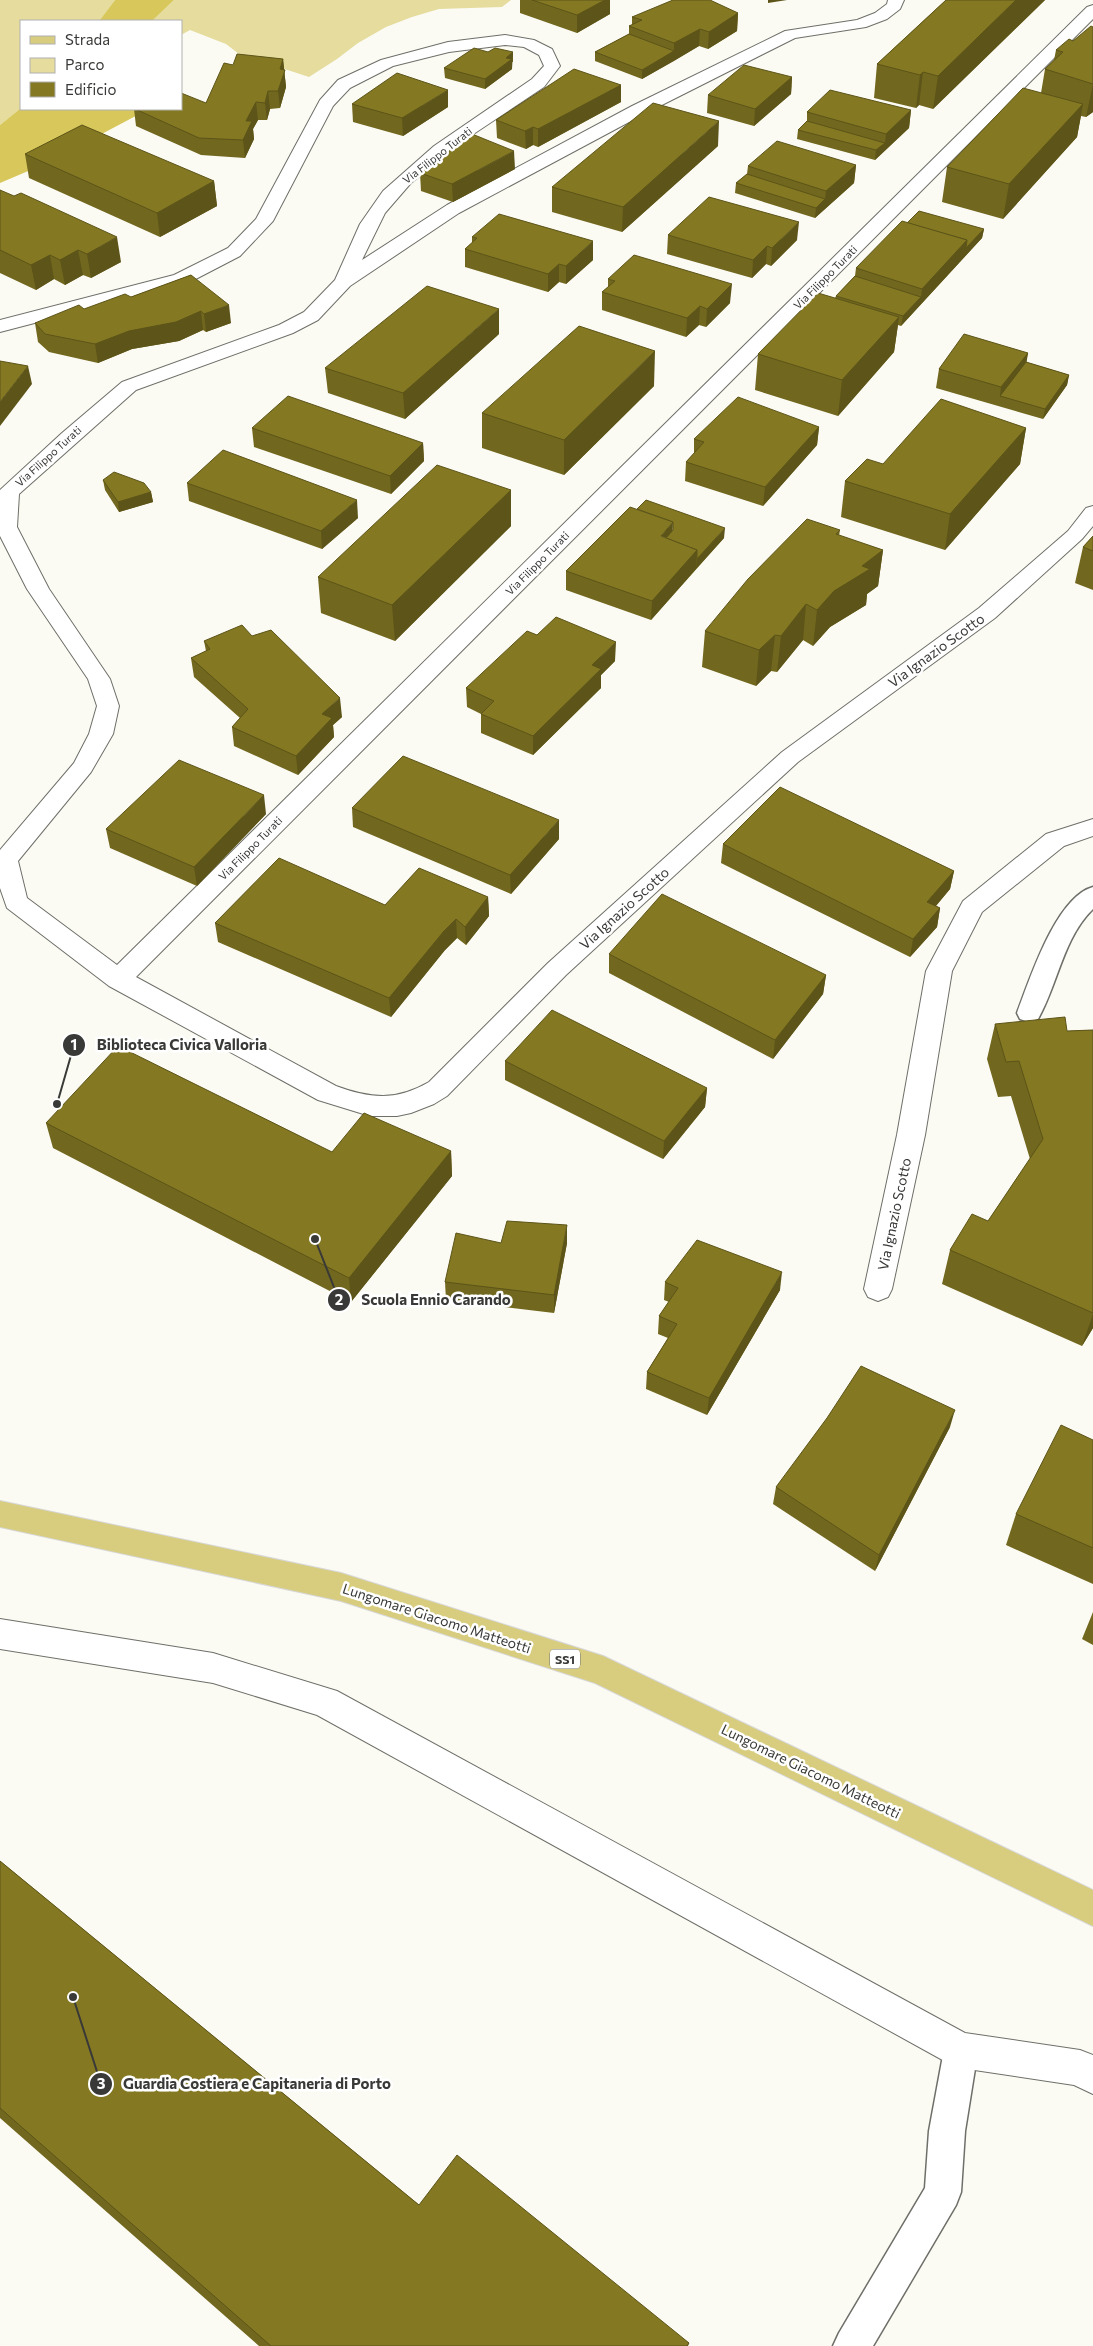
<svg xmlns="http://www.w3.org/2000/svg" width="1093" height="2346" font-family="Commissioner,sans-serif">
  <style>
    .green { fill: #e5dc9e }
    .forest { fill: #d8c85c }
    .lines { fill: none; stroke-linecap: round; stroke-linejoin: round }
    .service-casing { stroke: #6f6f69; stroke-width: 3 }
    .minor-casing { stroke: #6f6f69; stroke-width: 2 }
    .primary-casing { stroke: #d7d7d7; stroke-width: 2 }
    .service { fill: #fff; fill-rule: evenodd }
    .minor { fill: #fff; fill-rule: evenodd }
    .primary { fill: #d8cd7e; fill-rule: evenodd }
    .wall { fill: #72671e }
    .shaded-wall { fill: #5c5418 }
    .building { fill: #847823; stroke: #5c5418 }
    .labels { text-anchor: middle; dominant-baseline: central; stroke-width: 5; stroke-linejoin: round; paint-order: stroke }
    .far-street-label { font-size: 11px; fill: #393937; stroke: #fff }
    .shield { fill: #fff; stroke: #747473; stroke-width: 1 }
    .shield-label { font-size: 12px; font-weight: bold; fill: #393937 }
    .street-label { font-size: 14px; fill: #393937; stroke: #fff }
    .leader { fill: none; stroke: #393937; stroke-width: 2 }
    .callout-dot { fill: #393937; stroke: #fff; stroke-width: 2 }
    .mark-label { font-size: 15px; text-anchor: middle; font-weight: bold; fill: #fff }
    .callout-label { font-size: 15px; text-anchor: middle; font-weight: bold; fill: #393937; stroke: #fff; stroke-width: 5; stroke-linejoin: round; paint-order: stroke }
  </style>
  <rect width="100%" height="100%" fill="#fbfbf4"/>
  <g class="green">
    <polygon points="0,0 115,0 99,21 21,21 21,108 0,125"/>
    <polygon points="174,0 511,0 502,7 439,9 412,17 386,27 358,43 337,59 309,77 239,54 226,44 190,30 181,35 181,21 152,21"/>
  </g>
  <g class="forest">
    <polygon points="115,0 174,0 152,21 99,21"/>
    <polygon points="21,108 144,109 147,110 47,163 0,183 0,125"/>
  </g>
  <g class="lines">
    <defs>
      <g id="service">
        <path d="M1093,887V909C1063,938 1058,984 1038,1019L1029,1022L1020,1019L1017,1013C1030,979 1056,897 1093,887Z"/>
        <polygon points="961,2033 973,2038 978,2050 965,2131 961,2192 956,2205 873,2346 833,2346 839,2333 925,2188 929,2131 944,2050 949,2038"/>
      </g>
      <g id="minor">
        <path d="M888,0H904L900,9L887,19L866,27L795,38L644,114L459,213L350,286L318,320L293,333L136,390L19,494L17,527L49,589L110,679L119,706L113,734L91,772L18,861L27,898L117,965L1087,7L1093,5V19L136,977L336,1086C371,1099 396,1101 429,1082L548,963L782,752L979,608L1068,531L1086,508L1093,506V526L1082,539L995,618L798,762L566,975L447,1096L434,1104L411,1113L397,1116H370L318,1100L109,986L7,908L0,888V850L74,763L89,734L97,706L88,679L27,589L0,536V490L62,433L122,382L279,325L304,312L335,280L360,224L383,191L434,146L532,79L544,66L539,55L524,47L505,45L449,52L393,66L350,88L333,106L273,221L240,256L188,283L0,332V320L174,275L228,248L256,219L320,100L338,80L381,60L448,42L505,35L534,40L552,49L560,66L544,87L466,139L411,183L385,213L362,260L447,205L632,106L785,31L857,20L875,13L887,4Z"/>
        <polygon points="1093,819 1093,836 1064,846 982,912 952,971 925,1135 892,1289 888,1297 878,1301 868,1297 864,1289 897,1135 926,971 963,901 1046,834"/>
        <polygon points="0,1619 213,1653 337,1691 965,2033 1080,2050 1093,2055 1093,2094 1074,2085 961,2068 948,2063 317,1715 213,1683 0,1649"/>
      </g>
      <polygon id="primary" points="0,1501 341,1573 603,1656 1093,1890 1093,1926 595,1683 341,1601 0,1527"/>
    </defs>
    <use href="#service" class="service-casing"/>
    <use href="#minor" class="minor-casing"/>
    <use href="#primary" class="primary-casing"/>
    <use href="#service" class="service"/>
    <use href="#minor" class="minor"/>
    <use href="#primary" class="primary"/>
  </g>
  <g class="wall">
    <polygon points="520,0 610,0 610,14 577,33 520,13"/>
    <polygon points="946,0 1045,0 933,109 919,105 916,108 874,98 877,64"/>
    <polygon points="738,13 737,31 708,49 699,46 642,79 595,61 595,52 629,34 629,26 632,25 632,17"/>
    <polygon points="1093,27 1093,112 1086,117 1081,116 1077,137 1003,219 942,202 947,167 1041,93 1045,69 1054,60 1056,50 1073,41"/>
    <polygon points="488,52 513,52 513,62 512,62 512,69 485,89 445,78 444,68"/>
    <polygon points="283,59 286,87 280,108 270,109 267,120 258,120 253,129 254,139 245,158 201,155 136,126 134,109 181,109 206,103 233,65"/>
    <polygon points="792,77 791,94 754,126 707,113 708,95"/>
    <polygon points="621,85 621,102 538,147 533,145 526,149 497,138 496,120"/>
    <polygon points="352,104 448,107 403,136 353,122"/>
    <polygon points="911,110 909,128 875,160 797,139 798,130 807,121 807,112"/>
    <polygon points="718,146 622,232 552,212 552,187"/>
    <polygon points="25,154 214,181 217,206 160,237 29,178"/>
    <polygon points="856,165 854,183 815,218 735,193 736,183 747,174 748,166"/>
    <polygon points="515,169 453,202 421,191 420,173"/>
    <polygon points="0,190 121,262 91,278 83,275 65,285 54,279 36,290 0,273"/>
    <polygon points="907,223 984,229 982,238 901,326 898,325 894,352 838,416 755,390 758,354 835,298 836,296 855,276 856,268"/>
    <polygon points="668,235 797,240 771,266 766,264 752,278 667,254"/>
    <polygon points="472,237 593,260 566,284 559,282 548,292 465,267 465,249 472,243"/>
    <polygon points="191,275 231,323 206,332 203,330 179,341 132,349 98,363 49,352 38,342 35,323 84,309 131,297"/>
    <polygon points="608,279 730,303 706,327 699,325 686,337 602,310 602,292 608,287"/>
    <polygon points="499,334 405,419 328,393 325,368"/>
    <polygon points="1028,353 1026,362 1069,375 1067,385 1043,419 936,388 939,369"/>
    <polygon points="654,386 564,475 482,448 482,413"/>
    <polygon points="819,427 817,445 763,506 685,481 686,462 694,454 694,439"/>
    <polygon points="252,428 423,443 424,461 391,494 254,447"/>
    <polygon points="1026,428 1020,464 945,550 841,517 845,481 883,464"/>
    <polygon points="103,480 151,492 153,502 119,512 105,490"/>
    <polygon points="187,483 358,518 322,549 189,501"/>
    <polygon points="511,490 511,526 395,641 321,613 318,577"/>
    <polygon points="840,530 839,536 883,550 878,586 867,594 866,605 830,627 813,646 803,640 777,672 771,671 756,686 702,667 705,631"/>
    <polygon points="1093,536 1093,590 1075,583 1083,547"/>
    <polygon points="724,538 651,620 566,590 566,571"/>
    <polygon points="537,635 615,661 601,675 601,688 533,755 481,733 481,714 467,707 466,688"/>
    <polygon points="252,636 342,717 333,725 334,737 298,775 234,746 232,727 240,718 194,677 191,658 206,651 204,641"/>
    <polygon points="352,808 559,839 511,894 353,827"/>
    <polygon points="266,814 197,886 110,848 106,829"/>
    <polygon points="723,844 954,871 950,889 936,906 940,908 937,927 910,957 721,863"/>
    <polygon points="488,897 489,916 466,945 457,938 445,950 391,1017 218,942 215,923 385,905"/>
    <polygon points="609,954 826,975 823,994 773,1059 609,973"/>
    <polygon points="995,1024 1067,1031 1093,1030 1093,1328 1082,1346 942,1284 950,1250 988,1221 1030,1159 1011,1096 998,1097 987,1059"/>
    <polygon points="505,1061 707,1088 705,1107 663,1159 505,1080"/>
    <polygon points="46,1123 332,1152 451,1151 452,1176 351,1302 53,1148"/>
    <polygon points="501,1243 567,1243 554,1313 446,1300 445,1282"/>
    <polygon points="665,1282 780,1290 707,1415 646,1389 647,1372 668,1338 658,1334 659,1316 669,1302 664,1300"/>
    <polygon points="950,1427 875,1571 773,1504 776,1487"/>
    <polygon points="1093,1440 1093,1584 1006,1545 1016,1514"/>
    <polygon points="1093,1612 1093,1645 1082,1639"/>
    <polygon points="0,1861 419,2205 689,2343 688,2346 259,2346 0,2118"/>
  </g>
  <g class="shaded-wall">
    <polygon points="605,0 610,0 610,14 577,33 577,15"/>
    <polygon points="768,0 787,0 768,3"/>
    <polygon points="1016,0 1045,0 933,109 938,76"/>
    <polygon points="738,13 737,31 708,49 709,32"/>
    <polygon points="700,29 699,46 674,61 674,43"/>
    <polygon points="674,51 674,61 642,79 642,70"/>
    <polygon points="513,52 512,69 485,89 485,79 506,58"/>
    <polygon points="283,59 286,87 280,108 278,91 280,69"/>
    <polygon points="923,72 919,105 916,108 920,75"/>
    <polygon points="792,77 791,94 754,126 755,109"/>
    <polygon points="1093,84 1093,112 1086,117"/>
    <polygon points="621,85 621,102 538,147 538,129"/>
    <polygon points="448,90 448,107 403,136 402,118"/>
    <polygon points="268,91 270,109 267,120 265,103"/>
    <polygon points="256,102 258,120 253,129 254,139 245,158 243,140 246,121"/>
    <polygon points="1083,104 1077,137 1003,219 1009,184"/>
    <polygon points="911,110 909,128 875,160 876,150 885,143 886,134"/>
    <polygon points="719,121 718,146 622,232 623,207"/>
    <polygon points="533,127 533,145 526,149 525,131"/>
    <polygon points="514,151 515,169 453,202 452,184"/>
    <polygon points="856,165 854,183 815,218 816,208 825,199 826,191"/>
    <polygon points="214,181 217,206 160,237 157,213"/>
    <polygon points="799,222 797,240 771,266 772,248"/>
    <polygon points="984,229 982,238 901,326 903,316 921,297 922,289 967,240"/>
    <polygon points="117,237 121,262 91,278 87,254"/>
    <polygon points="593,241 593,260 566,284 566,266"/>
    <polygon points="767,246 766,264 752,278 753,260"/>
    <polygon points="78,250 83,275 65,285 60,260"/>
    <polygon points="50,255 54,279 36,290 31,265"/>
    <polygon points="559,264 559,282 548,292 548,274"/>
    <polygon points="732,284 730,303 706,327 707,309"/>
    <polygon points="229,305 231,323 206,332 204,314"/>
    <polygon points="700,306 699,325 686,337 687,318"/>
    <polygon points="499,309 499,334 405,419 403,393"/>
    <polygon points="201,311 203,330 179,341 132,349 98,363 95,344 129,331"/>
    <polygon points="899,317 894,352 838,416 842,380"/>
    <polygon points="655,351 654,386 564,475 564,440"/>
    <polygon points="1028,353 1025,372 1000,396 1001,387"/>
    <polygon points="28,366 32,384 0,426 0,402"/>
    <polygon points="1069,375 1067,385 1043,419 1045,409"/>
    <polygon points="819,427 817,445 763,506 765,487"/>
    <polygon points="1026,428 1020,464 945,550 950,514"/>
    <polygon points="423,443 424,461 391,494 390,476"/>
    <polygon points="511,490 511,526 395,641 392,605"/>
    <polygon points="151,492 153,502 119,512 118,502"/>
    <polygon points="357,500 358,518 322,549 321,531"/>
    <polygon points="673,522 672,540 661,536"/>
    <polygon points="725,528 724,538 696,569 697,559"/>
    <polygon points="697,550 696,569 651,620 652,601"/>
    <polygon points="883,550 878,586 867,594 866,605 830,627 813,646 817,610 834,591 862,566"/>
    <polygon points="806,604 803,640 777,672 781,636"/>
    <polygon points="775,635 771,671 756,686 759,650"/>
    <polygon points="616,642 615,661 601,675 601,688 533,755 533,736 592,665"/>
    <polygon points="340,698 342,717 333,725 334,737 298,775 296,756 322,714"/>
    <polygon points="264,795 266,814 197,886 194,867"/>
    <polygon points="559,820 559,839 511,894 510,875"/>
    <polygon points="954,871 950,889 923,921 927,902"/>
    <polygon points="488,897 489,916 466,945 465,927"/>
    <polygon points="940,908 937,927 910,957 913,939"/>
    <polygon points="456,919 457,938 445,950 391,1017 389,998 444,931"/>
    <polygon points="826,975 823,994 773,1059 775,1040"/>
    <polygon points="707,1088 705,1107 663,1159 664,1141"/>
    <polygon points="451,1151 452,1176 351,1302 349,1278"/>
    <polygon points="567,1225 567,1243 554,1313 554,1295"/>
    <polygon points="782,1272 780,1290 707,1415 709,1398"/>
    <polygon points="1093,1314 1093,1328 1082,1346"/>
    <polygon points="955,1410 950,1427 875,1571 879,1555"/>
  </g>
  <g class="building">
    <polygon points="532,0 605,0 577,15"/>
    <polygon points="673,0 710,0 738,13 709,32 700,29 674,43 629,26 642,20 632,17"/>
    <polygon points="946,0 1016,0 938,76 923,72 920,75 877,64"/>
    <polygon points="1091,26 1093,27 1093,84 1045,69 1063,52 1056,50 1069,39 1073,41"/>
    <polygon points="629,34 674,51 642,70 595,52"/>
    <polygon points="474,48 488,52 495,48 513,52 506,58 512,59 485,79 444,68"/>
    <polygon points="237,54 283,59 280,69 285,70 278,91 268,91 265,103 256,102 246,121 252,121 243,140 199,138 135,109 181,109 181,93 206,103 224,63 233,65"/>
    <polygon points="744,65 792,77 755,109 708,95"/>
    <polygon points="574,69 621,85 538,129 533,127 525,131 496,120"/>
    <polygon points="397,73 448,90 402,118 352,104"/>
    <polygon points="1023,88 1083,104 1009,184 947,167"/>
    <polygon points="830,90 911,110 886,134 807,112"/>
    <polygon points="653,103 719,121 623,207 552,187"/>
    <polygon points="807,121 885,143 876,150 798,130"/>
    <polygon points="82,125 214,181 157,213 25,154"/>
    <polygon points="472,134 514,151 452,184 420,173"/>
    <polygon points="777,141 856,165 826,191 748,166"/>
    <polygon points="747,174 825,199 816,208 736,183"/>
    <polygon points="0,190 14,196 21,193 117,237 87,254 78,250 60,260 50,255 31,265 0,250"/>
    <polygon points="709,197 799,222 772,248 767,246 753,260 668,235"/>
    <polygon points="919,211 984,229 966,248 967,240 907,223"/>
    <polygon points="499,214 593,241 566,266 559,264 548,274 465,249 477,238 472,237"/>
    <polygon points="902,221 967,240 922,289 856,268"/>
    <polygon points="634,255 732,284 707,309 700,306 687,318 602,292 615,281 608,279"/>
    <polygon points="191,275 229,305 204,314 201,311 176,322 129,331 95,344 45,334 35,323 79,305 84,309 125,294 131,297"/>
    <polygon points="855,276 921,297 903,316 836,296"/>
    <polygon points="427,286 499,309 403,393 325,368"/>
    <polygon points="818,293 899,317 842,380 758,354"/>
    <polygon points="579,326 655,351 564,440 482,413"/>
    <polygon points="964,334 1028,353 1001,387 939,369"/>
    <polygon points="0,361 28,366 0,402"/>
    <polygon points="1026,362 1069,375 1045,409 1000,396"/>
    <polygon points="288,396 423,443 390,476 252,428"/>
    <polygon points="738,397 819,427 765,487 686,462 704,442 694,439"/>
    <polygon points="941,399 1026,428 950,514 845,481 867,459 883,464"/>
    <polygon points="223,450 357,500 321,531 187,483"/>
    <polygon points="437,465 511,490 392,605 318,577"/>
    <polygon points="114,472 144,483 151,492 118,502 103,480"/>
    <polygon points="646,500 725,528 697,559 697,550 666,538 673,530 673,522 637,509"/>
    <polygon points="630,507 673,522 661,536 697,550 652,601 566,571"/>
    <polygon points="807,519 840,530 836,534 883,550 862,566 870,569 834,591 817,610 806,604 781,636 775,635 759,650 705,631 748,579"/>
    <polygon points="1093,536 1093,551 1083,547"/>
    <polygon points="556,617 616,642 592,665 601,669 533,736 481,714 494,701 466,688 527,631 537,635"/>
    <polygon points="242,625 252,636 271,630 340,698 322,714 332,718 296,756 232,727 248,709 191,658 210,649 204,641"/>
    <polygon points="403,756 559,820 510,875 352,808"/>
    <polygon points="179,760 264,795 194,867 106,829"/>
    <polygon points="780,787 954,871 927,902 940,908 913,939 723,844"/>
    <polygon points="279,858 385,905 419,868 488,897 465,927 456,919 444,931 389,998 215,923"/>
    <polygon points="662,894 826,975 775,1040 609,954"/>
    <polygon points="552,1010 707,1088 664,1141 505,1061"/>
    <polygon points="1065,1017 1067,1031 1093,1030 1093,1313 950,1250 972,1214 988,1221 1043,1139 1019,1061 1006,1062 995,1024"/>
    <polygon points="118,1046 332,1152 364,1113 451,1151 349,1278 46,1123"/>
    <polygon points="507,1221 567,1225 554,1295 445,1282 456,1233 501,1243"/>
    <polygon points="697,1240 782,1272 709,1398 647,1372 677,1324 659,1316 678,1288 665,1282"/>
    <polygon points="861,1366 955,1410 879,1555 776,1487 827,1418"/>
    <polygon points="1061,1425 1093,1440 1093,1548 1016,1514"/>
    <polygon points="0,1861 419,2205 457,2155 689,2343 687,2346 271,2346 0,2108"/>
  </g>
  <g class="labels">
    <g class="far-street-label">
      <text transform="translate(437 155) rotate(-38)">Via Filippo Turati</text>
      <text transform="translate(825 277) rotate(-45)">Via Filippo Turati</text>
      <text transform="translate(48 456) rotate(-42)">Via Filippo Turati</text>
      <text transform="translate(537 563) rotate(-45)">Via Filippo Turati</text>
      <text transform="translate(250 848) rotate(-45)">Via Filippo Turati</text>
    </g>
    <rect class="shield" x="550" y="1649.5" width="30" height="19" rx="4"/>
    <g class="shield-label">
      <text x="565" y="1659">SS1</text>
    </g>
    <g class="street-label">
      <text transform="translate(936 650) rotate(-36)">Via Ignazio Scotto</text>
      <text transform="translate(624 908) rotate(-42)">Via Ignazio Scotto</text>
      <text transform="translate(894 1214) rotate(-78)">Via Ignazio Scotto</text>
      <text transform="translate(437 1618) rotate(18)">Lungomare Giacomo Matteotti</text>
      <text transform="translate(811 1771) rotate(26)">Lungomare Giacomo Matteotti</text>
    </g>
  </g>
  <path class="leader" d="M57 1104L74 1045M315 1239L339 1300M73 1997L101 2084"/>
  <g class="callout-dot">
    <circle cx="57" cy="1104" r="5"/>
    <circle cx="315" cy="1239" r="5"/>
    <circle cx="73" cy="1997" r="5"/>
    <circle cx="74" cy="1045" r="12"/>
    <circle cx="339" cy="1300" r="12"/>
    <circle cx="101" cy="2084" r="12"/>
  </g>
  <g class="mark-label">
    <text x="74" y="1050">1</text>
    <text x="339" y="1305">2</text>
    <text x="101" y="2089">3</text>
  </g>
  <g class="callout-label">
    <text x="182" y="1050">Biblioteca Civica Valloria</text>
    <text x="436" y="1305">Scuola Ennio Carando</text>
    <text x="257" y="2089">Guardia Costiera e Capitaneria di Porto</text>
  </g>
  <rect x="20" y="20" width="162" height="90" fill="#ffffff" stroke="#b0b0af"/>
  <rect x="30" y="36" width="25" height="8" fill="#d8cd7e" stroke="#b0b0af"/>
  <text x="65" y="45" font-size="15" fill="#393937">Strada</text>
  <rect x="30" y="58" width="25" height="15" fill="#e5dc9e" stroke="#b0b0af"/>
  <text x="65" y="70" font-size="15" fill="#393937">Parco</text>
  <rect x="30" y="82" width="25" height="15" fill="#847823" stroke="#b0b0af"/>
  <text x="65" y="95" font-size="15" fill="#393937">Edificio</text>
</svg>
